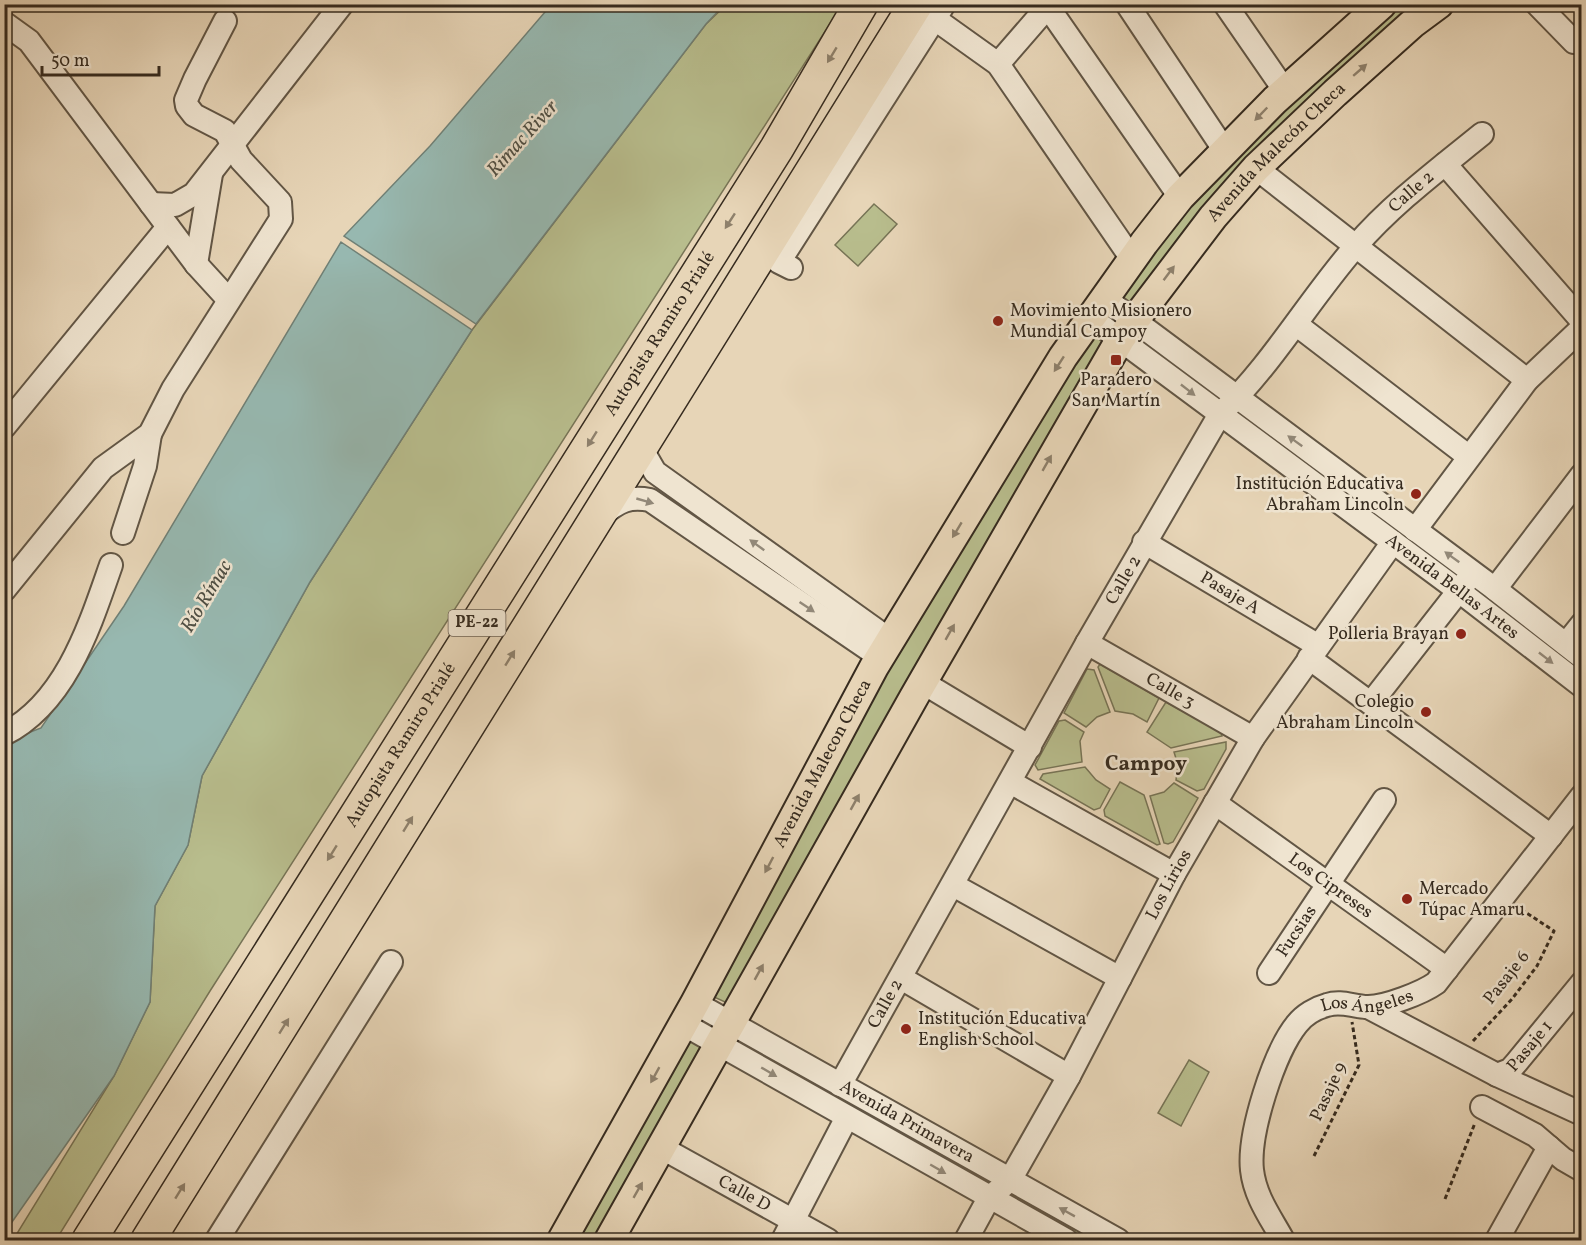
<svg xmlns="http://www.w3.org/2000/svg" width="1586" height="1245" font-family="Vollkorn,serif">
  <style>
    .green { fill: #b8bd8d; stroke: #777456; stroke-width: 1.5 }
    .water { fill: #97b8b0; stroke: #708076; stroke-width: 1.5 }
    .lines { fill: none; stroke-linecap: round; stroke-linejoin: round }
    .minor-casing { stroke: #625645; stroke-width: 26 }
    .major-casing { stroke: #362b1f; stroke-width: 32 }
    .highway-casing { stroke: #362b1f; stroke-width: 36 }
    .path { stroke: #362b1f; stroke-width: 3; stroke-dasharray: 4.5 3; stroke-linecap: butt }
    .minor { stroke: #efe4d0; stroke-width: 22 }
    .major { stroke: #e7d5b7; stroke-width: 28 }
    .highway { stroke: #e7d5b7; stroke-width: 33 }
    .oneway { fill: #8e806b }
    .oneway2 { fill: #928878 }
    .poi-dot { fill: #8f2418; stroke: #efe4d0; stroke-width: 2 }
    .labels { text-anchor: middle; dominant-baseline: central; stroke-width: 5; stroke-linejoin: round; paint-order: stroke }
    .shield { fill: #efe4d0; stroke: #6e6254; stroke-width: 1.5 }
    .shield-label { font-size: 16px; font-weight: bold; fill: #362b1f }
    .street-label { font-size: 18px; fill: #362b1f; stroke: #efe4d0 }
    .poi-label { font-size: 18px; fill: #362b1f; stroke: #efe4d0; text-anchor: start }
    .water-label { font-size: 20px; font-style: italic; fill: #4e4e43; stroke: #efe4d0 }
    .quarter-label { font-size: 21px; font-weight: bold; fill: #362b1f; stroke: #efe4d0 }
  </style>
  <rect width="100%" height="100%" fill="#e7d5b7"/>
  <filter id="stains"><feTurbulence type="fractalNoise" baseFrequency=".00333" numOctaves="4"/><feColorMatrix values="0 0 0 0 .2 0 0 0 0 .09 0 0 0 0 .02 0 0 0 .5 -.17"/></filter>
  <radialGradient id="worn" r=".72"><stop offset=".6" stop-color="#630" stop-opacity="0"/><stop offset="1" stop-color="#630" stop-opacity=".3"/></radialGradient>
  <g class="green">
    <polygon points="726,5 842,5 210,991 56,1240 13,1240 114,1076 150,1002 155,906 188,845 202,776 310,582 472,330 706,24"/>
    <polygon points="1393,5 1428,5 1134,305 1117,301 1177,213"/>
    <polygon points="874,204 897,224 858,266 835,245"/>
    <polygon points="1087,332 1107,338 734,1001 725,1002 714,997 890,665"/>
    <polygon points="1100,664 1159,698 1147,722 1133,714 1115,711 1098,667"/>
    <polygon points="1087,669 1094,670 1110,712 1097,717 1086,727 1064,713"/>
    <polygon points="1166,702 1221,732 1222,736 1171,748 1147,732"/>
    <polygon points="1065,720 1084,732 1080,741 1082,762 1038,770 1035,765 1059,721"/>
    <polygon points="1226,742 1226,749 1204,789 1197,791 1176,780 1178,765 1174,752"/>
    <polygon points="1085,767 1096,780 1110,789 1100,808 1094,810 1040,779 1043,774"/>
    <polygon points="1120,782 1144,795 1160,844 1157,845 1105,816 1104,810"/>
    <polygon points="1174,783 1198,798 1173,842 1168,844 1164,843 1150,796 1164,792"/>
    <polygon points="688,1039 703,1048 602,1240 568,1240"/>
    <polygon points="746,1039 1105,1240 1079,1240 741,1049"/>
    <polygon points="1189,1060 1209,1072 1181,1126 1158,1113"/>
  </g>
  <g class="water">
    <polygon points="551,5 724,5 706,24 476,324 344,236 430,146"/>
    <polygon points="341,242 472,330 310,582 202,776 188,845 155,906 150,1002 114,1076 5,1232 5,742 41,728 124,606"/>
  </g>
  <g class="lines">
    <defs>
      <g id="minor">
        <polyline points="1043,4 1048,7 1180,197"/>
        <polyline points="1127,4 1225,151"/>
        <polyline points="1225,4 1285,91"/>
        <polyline points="1537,4 1574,42"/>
        <polyline points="935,19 998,64 1132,259"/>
        <polyline points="4,23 29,41 196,264 228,299"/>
        <polyline points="998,64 1050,4"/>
        <polyline points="1445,164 1582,321"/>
        <polyline points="1256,168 1527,380"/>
        <polyline points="151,204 175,205 194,194 342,4"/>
        <polyline points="196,264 211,174"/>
        <polyline points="791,268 779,262 944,4"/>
        <polyline points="1104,298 1495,589 1582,657"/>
        <path id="s1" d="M1091,318L1459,591L1582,686"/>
        <polyline points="1297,325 1468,456"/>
        <polyline points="4,427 168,227"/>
        <polyline points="643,440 644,453 655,472 890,640"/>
        <path d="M602,515C619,501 629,496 650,500L880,657"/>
        <polyline points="1415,530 1527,380 1582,328"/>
        <polyline points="123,533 145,466 150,434"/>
        <path id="s2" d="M1144,542L1317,645"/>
        <polyline points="1495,589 1582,475"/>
        <polyline points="4,590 103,468 150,434 173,389 281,219 280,202 241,160 225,131 194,115 187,106 186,100 195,79 225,21"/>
        <path id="s3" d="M1087,643L1253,738"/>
        <polyline points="1566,644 1582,624"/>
        <polyline points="1309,658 1551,836"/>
        <polyline points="922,682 1030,747"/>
        <polyline points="1371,703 1468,579"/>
        <path d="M4,734C66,703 90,625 111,565"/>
        <polyline points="1010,782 1174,874"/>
        <path id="s4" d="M1215,803L1447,969"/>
        <polyline points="953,885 1120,978"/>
        <path id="s5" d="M1269,973L1384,800"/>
        <polyline points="901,978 1069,1076"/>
        <path id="s6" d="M695,1003L1118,1240"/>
        <polyline points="1368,1007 1497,1075 1582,1114"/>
        <polyline points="683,1024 1066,1240"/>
        <path id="s7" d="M1497,1075L1510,1070L1517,1062L1582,983"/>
        <path id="s8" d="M840,1085L1087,643L1220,414C1272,365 1308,301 1355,247C1392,204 1439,169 1482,134"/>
        <polyline points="1482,1107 1535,1135 1563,1159 1582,1170"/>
        <path id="s9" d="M662,1148L828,1240"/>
        <polyline points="217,1240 391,962"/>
        <polyline points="783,1240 847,1117"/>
        <path id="s10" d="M966,1240L989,1198L1010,1180L1069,1076L1174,874L1253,738L1393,542"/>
        <path id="s11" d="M1283,1240C1271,1218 1255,1197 1252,1170C1248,1134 1274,1052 1297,1024C1304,1015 1316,1008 1327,1005C1342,1000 1353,1007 1368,1007C1385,1007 1422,993 1436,983L1582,796"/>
        <polyline points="1497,1240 1549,1147"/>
      </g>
      <g id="major">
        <path id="s12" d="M562,1240L695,1003L874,667L1063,357L1144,243L1180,197L1275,100L1382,4"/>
        <path id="s13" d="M609,1240L914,697L1121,338L1213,217L1256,168L1335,93L1412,24L1439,4"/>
      </g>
      <g id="highway">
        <path id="s14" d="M89,1240L777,148L861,4"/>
        <path d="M148,1240C407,830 657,414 916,4"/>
      </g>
    </defs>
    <use href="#minor" class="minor-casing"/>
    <use href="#major" class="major-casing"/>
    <use href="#highway" class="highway-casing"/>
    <g class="path">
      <polyline points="1473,1041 1512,999 1537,966 1554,931 1519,908"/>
      <polyline points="1314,1156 1359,1065 1352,1022"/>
      <polyline points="1445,1199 1475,1123"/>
    </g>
    <use href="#minor" class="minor"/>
    <use href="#major" class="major"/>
    <use href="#highway" class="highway"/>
  </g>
  <defs><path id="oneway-solid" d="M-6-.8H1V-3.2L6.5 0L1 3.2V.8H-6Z" transform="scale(1.5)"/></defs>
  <g class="oneway">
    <use href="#oneway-solid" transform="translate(832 55) rotate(121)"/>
    <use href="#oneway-solid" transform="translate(1360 70) rotate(-41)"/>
    <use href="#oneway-solid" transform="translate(1261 114) rotate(134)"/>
    <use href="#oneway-solid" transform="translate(730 221) rotate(123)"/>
    <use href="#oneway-solid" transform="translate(1169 273) rotate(-53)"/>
    <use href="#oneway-solid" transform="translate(1059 364) rotate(123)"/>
    <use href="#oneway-solid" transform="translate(592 439) rotate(122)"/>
    <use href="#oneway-solid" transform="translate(1047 463) rotate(-60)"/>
    <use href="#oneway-solid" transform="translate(957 530) rotate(121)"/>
    <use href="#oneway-solid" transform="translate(950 632) rotate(-60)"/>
    <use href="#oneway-solid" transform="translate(510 658) rotate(-58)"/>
    <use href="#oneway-solid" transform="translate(855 802) rotate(-61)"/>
    <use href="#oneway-solid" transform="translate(408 824) rotate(-58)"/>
    <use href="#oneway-solid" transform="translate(332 853) rotate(122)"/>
    <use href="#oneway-solid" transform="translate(769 865) rotate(118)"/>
    <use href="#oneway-solid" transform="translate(759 972) rotate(-61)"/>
    <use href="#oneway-solid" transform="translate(284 1026) rotate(-58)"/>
    <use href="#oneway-solid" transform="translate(655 1075) rotate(119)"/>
    <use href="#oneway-solid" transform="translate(638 1190) rotate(-60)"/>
    <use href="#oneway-solid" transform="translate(180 1191) rotate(-58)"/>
  </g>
  <g class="oneway2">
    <use href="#oneway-solid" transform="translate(1188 390) rotate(38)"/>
    <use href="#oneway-solid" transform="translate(1295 441) rotate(-144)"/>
    <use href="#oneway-solid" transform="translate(645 501) rotate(16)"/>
    <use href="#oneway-solid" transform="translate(757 545) rotate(-144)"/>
    <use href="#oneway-solid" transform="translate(1452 557) rotate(-144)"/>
    <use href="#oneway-solid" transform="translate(807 607) rotate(34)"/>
    <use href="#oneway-solid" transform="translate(1546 658) rotate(38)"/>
    <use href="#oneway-solid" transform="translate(769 1072) rotate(30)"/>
    <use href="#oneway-solid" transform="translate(938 1169) rotate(30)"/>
    <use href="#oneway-solid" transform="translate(1067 1212) rotate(-151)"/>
  </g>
  <g class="poi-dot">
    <circle cx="998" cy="321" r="6"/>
    <rect x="1110" y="354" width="12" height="12" rx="3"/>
    <circle cx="1416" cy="494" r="6"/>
    <circle cx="1461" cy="634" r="6"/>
    <circle cx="1426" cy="712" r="6"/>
    <circle cx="1407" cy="899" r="6"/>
    <circle cx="906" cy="1029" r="6"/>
  </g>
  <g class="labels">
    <rect class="shield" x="448.5" y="610" width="57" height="26" rx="4.5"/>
    <g class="shield-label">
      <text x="477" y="623">PE-22</text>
    </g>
    <g class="street-label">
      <text stroke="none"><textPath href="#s13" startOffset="1280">Avenida Malecón Checa</textPath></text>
      <text stroke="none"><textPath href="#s8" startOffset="1065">Calle 2</textPath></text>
      <text stroke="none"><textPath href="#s14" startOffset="1071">Autopista Ramiro Prialé</textPath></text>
      <text stroke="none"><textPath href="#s8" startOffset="579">Calle 2</textPath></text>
      <text stroke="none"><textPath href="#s1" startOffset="450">Avenida Bellas Artes</textPath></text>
      <text stroke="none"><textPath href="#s2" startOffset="100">Pasaje A</textPath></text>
      <text stroke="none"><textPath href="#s3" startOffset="96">Calle 3</textPath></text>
      <text stroke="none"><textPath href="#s14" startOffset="585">Autopista Ramiro Prialé</textPath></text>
      <text stroke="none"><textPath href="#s12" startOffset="543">Avenida Malecon Checa</textPath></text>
      <text stroke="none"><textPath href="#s10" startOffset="411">Los Lirios</textPath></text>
      <text stroke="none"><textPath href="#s4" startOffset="142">Los Cipreses</textPath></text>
      <text stroke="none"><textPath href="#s5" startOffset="50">Fucsias</textPath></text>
      <text transform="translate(1507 978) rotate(-52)">Pasaje 6</text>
      <text stroke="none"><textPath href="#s11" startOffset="309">Los Ángeles</textPath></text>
      <text stroke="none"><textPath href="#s8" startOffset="93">Calle 2</textPath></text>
      <text stroke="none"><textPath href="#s7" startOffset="45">Pasaje 1</textPath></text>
      <text transform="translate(1329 1092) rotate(-65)">Pasaje 9</text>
      <text stroke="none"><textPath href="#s6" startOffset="243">Avenida Primavera</textPath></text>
      <text stroke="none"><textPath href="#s9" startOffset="94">Calle D</textPath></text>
    </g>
    <g class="poi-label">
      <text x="1010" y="311">Movimiento Misionero<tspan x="1010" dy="21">Mundial Campoy</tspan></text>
      <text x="1116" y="380" text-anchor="middle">Paradero<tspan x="1116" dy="21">San Martín</tspan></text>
      <text x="1404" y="484" text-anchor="end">Institución Educativa<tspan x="1404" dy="21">Abraham Lincoln</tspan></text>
      <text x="1449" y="634" text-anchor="end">Polleria Brayan</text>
      <text x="1414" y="702" text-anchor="end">Colegio<tspan x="1414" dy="21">Abraham Lincoln</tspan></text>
      <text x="1419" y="889">Mercado<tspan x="1419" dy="21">Túpac Amaru</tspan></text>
      <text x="918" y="1019">Institución Educativa<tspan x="918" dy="21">English School</tspan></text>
    </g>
    <g class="water-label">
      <text transform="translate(523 139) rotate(-48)">Rimac River</text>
      <text transform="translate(207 597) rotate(-59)">Río Rímac</text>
    </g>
    <g class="quarter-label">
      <text x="1146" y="764">Campoy</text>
    </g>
  </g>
  <rect width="1586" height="1245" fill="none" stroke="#e7d5b7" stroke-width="24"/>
  <rect x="6" y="6" width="1574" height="1233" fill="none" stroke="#362b1f" stroke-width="3"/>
  <rect x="12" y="12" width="1562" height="1221" fill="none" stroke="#362b1f" stroke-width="1.5"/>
  <path d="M42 66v9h117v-9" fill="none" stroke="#362b1f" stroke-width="3"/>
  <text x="51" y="66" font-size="18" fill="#362b1f" stroke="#efe4d0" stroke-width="4.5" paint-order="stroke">50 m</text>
  <rect width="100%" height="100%" filter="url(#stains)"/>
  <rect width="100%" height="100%" fill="url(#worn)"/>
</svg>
